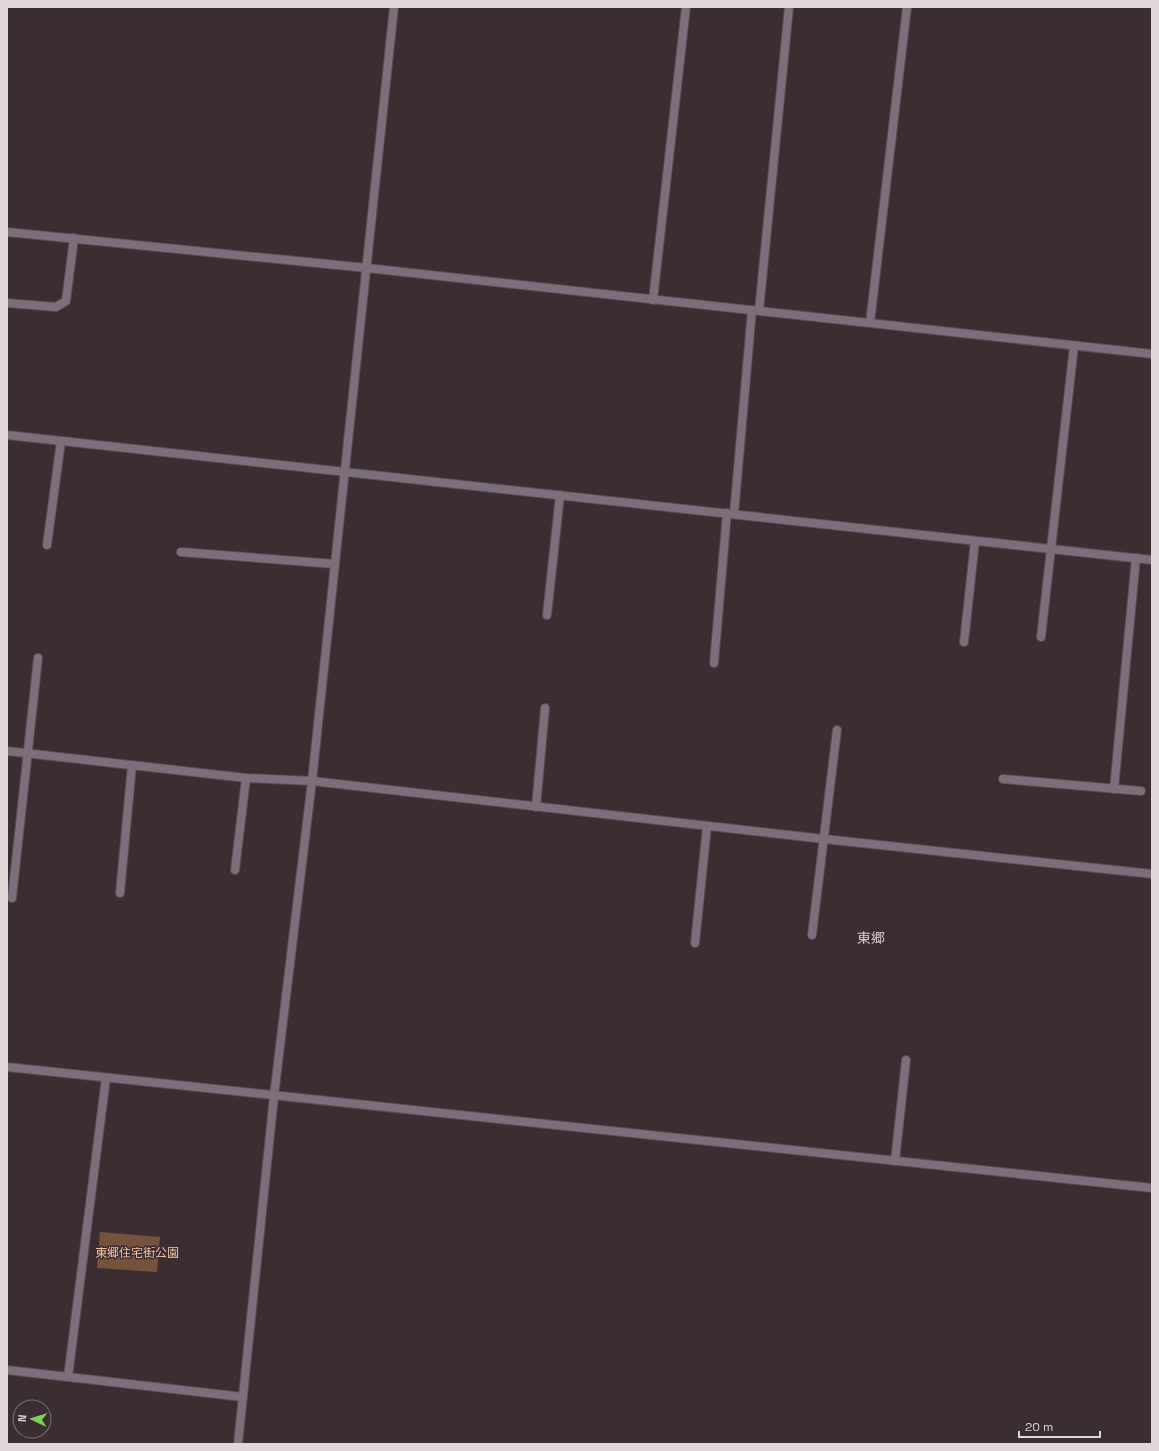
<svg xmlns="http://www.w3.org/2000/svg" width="1159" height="1451" font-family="'Space Grotesk','Noto Sans JP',sans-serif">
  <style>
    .green { fill: #75523b }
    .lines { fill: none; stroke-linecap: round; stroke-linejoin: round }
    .service-casing { stroke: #584c50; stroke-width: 10 }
    .minor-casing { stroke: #584c50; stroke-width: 10 }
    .service { stroke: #7d6e7b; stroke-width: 8 }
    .minor { stroke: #7d6e7b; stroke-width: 8 }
    .labels { text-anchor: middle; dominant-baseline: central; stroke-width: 3; stroke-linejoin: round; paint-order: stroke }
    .park-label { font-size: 12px; fill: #f7c4a5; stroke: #3a2e32 }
    .quarter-label { font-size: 14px; fill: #d7c7cc; stroke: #3a2e32 }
  </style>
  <rect width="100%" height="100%" fill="#3a2e32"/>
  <polygon class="green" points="100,1232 160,1237 157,1272 97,1268"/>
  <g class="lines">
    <defs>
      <g id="service">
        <polyline points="653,300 686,7"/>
        <polyline points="7,303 56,307 66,301 74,238"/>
        <polyline points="870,323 907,7"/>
        <polyline points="734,514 752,310"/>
        <polyline points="47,545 61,441"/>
        <polyline points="181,552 335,564"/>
        <polyline points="547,615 560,495"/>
        <polyline points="1041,637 1074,346"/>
        <polyline points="964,642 975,541"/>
        <polyline points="714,663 727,513"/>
        <polyline points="1003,779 1141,791"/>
        <polyline points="1114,789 1136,558"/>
        <polyline points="536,807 545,708"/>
        <polyline points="235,870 246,778"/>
        <polyline points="120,893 132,765"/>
        <polyline points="12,898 38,658"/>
        <polyline points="812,935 837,730"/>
        <polyline points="695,943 707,826"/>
        <polyline points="895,1161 906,1060"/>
      </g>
      <g id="minor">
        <polyline points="7,232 367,268 1152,354"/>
        <polyline points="759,311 789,7"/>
        <polyline points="7,435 1152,560"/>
        <polyline points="7,751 246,778 312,781 824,839 1152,874"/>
        <polyline points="7,1067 1152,1188"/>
        <polyline points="7,1370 243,1397"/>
        <polyline points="68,1377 106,1078"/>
        <polyline points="238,1444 274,1096 312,781 394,7"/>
      </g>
    </defs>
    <use href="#service" class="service-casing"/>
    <use href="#minor" class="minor-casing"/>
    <use href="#service" class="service"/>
    <use href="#minor" class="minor"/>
  </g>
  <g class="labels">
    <g class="park-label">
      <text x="137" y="1253">東郷住宅街公園</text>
    </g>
    <g class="quarter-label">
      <text x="871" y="938">東郷</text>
    </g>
  </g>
  <rect width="1159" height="1451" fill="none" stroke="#dfd7d9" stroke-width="16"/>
  <g transform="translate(32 1419) rotate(274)"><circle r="19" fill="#3a2e32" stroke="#7c7275"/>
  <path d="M0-3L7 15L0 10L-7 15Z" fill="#7fd052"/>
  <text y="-6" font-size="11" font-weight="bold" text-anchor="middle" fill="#dfd7d9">N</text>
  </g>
  <path d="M1019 1431v6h81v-6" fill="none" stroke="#dfd7d9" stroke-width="2"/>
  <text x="1025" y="1431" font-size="12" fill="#dfd7d9" stroke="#3a2e32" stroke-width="3" paint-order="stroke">20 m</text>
</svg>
